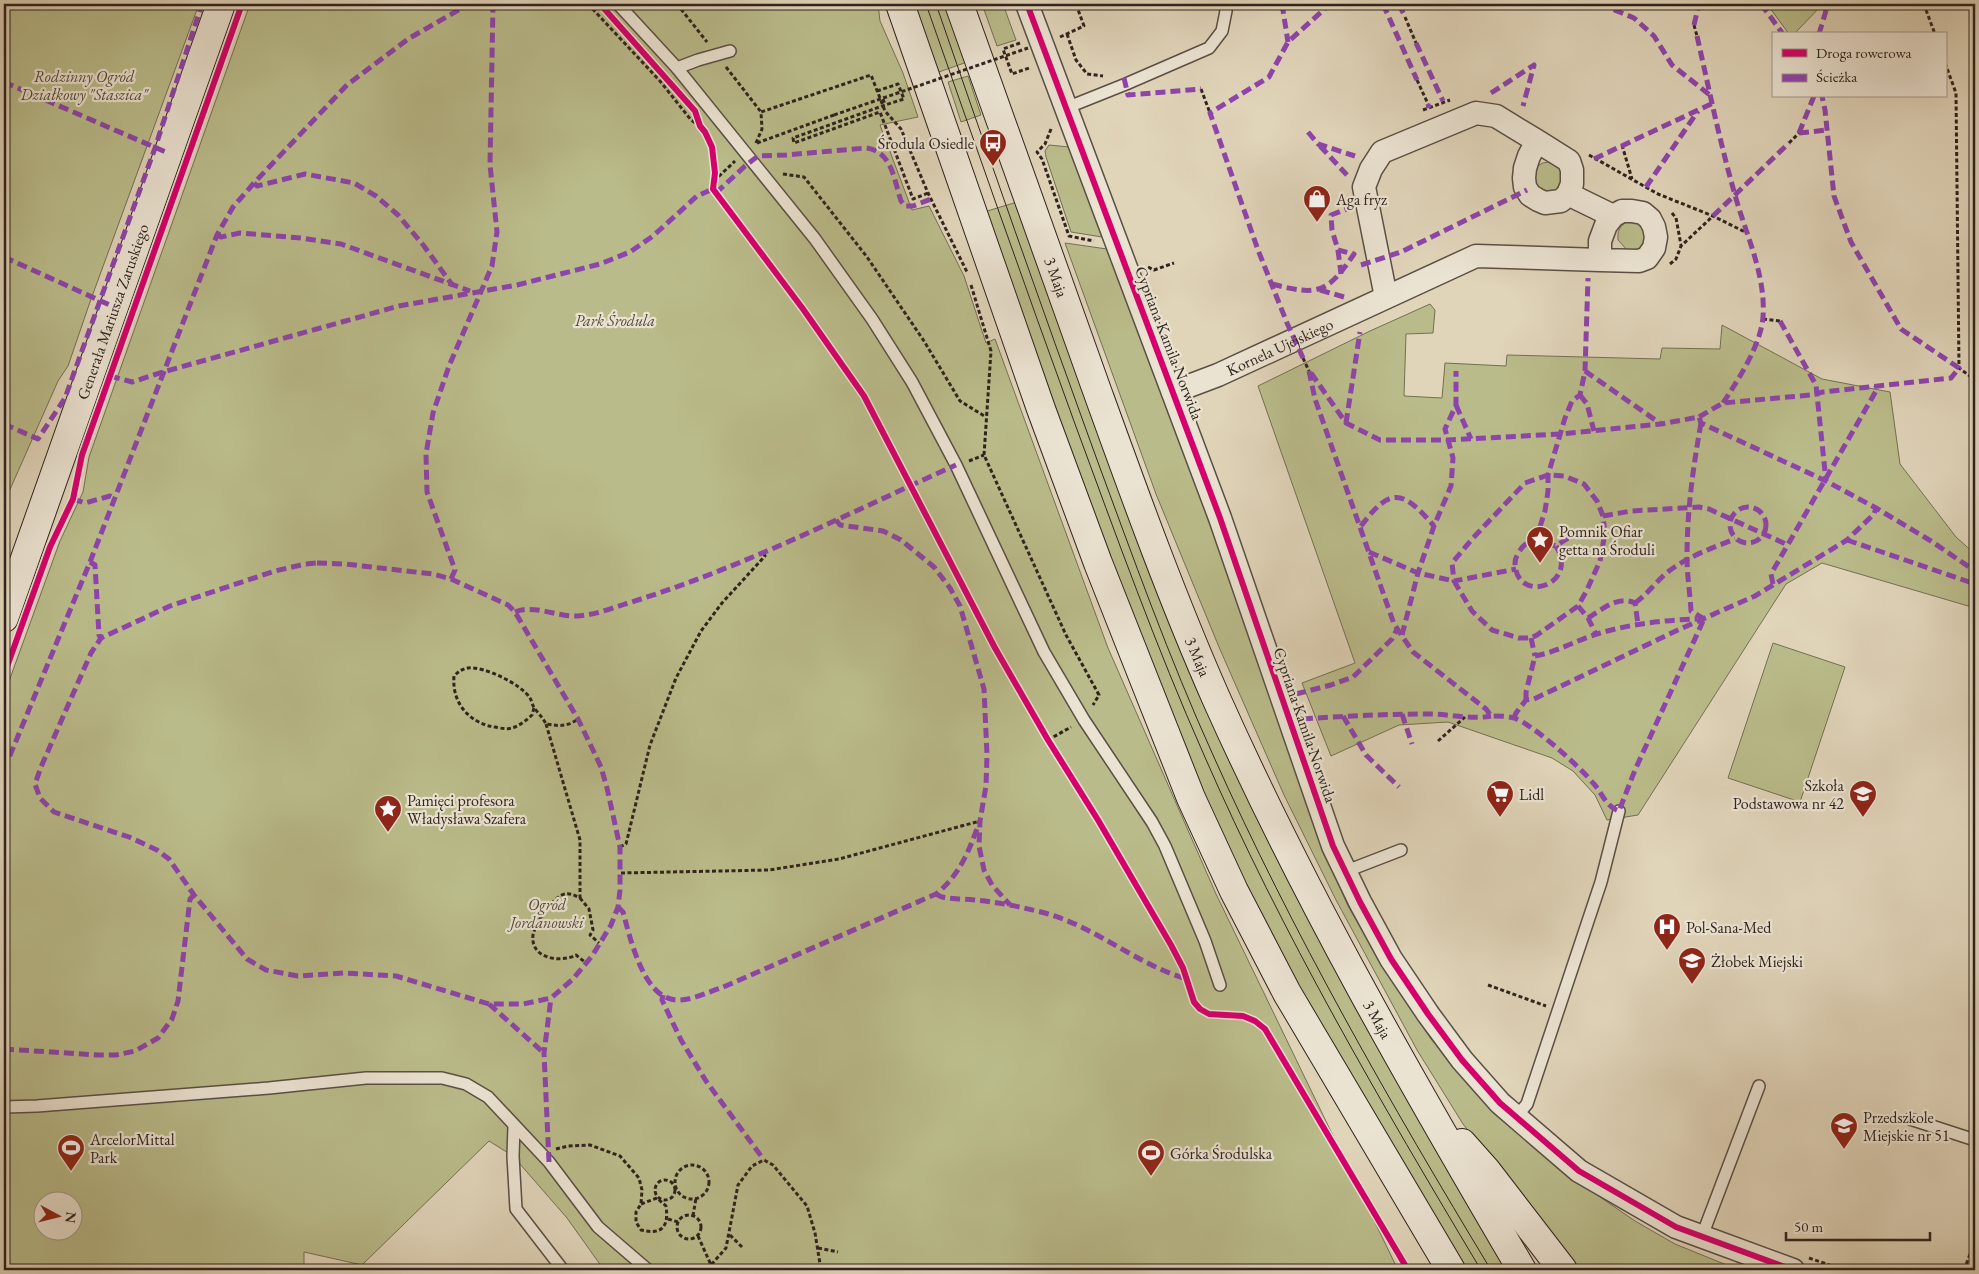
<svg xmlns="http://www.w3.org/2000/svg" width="1979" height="1274" font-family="'EB Garamond',serif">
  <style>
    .green { fill: #babb8a; stroke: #746f54; fill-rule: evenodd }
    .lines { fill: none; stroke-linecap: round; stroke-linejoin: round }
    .lane-casing { stroke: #5b4f45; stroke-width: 14 }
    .street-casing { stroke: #5b4f45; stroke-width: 25 }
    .secondary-casing { stroke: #2f231e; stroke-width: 30 }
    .path { stroke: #2f231e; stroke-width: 3; stroke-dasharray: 4 2.5; stroke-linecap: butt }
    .lane { stroke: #ebe3d2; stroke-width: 11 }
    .street { stroke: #ebe3d2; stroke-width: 22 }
    .secondary { stroke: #ebe3d2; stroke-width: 28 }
    .tram { stroke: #2f231e; stroke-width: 1 }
    .path-bridge { stroke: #2f231e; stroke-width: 3; stroke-dasharray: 4 2.5; stroke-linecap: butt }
    .quiet { stroke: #8e44ad; stroke-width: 5; stroke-dasharray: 10 5; stroke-linecap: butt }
    .cycleway-casing { stroke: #ebe3d2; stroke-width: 9 }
    .cycleway { stroke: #d6006c; stroke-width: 6 }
    .labels { text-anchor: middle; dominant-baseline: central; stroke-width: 4.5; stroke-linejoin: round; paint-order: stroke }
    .park-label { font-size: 16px; font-style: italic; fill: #524939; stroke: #ebe3d2 }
    .poi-label { font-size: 16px; fill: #2f231e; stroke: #ebe3d2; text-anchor: start }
    .street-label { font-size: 16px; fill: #2f231e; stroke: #ebe3d2 }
  </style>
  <rect width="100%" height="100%" fill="#e0d4b9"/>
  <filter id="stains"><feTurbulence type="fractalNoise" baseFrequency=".004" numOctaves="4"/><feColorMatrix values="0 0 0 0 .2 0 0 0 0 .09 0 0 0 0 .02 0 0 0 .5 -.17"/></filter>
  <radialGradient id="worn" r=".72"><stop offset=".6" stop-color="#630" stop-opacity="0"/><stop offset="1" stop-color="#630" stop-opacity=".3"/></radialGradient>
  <g class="green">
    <polygon points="4,4 199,4 90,302 68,366 58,381 4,503"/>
    <path d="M250,4H878L880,21L903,73L918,117L880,125L912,210L929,206L964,276L986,343L995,339L1108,648L1216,894L1398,1270H604L567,1218L513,1156L489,1141L362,1265L304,1252V1270H4V695L60,541L83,492L89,457ZM42,1202H72V1232H42Z"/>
    <polygon points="911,4 949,4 970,61 936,73"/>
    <polygon points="982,4 1003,4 1016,40 997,46"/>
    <polygon points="1767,4 1823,4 1794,34 1789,34"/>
    <polygon points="968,76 981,115 961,122 948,82"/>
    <polygon points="1049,145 1069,147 1102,237 1071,232 1046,157 1045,151"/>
    <circle cx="1548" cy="177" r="15"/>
    <polygon points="1017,202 1149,561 1510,1270 1464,1270 1314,1019 1224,843 1128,615 984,212"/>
    <path d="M1635,218L1651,235L1640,250H1627L1618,240C1617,226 1623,223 1635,218Z"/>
    <polygon points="1065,243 1107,249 1201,499 1327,857 1348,906 1376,954 1431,1039 1474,1091 1498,1116 1571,1177 1635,1221 1675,1244 1739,1270 1576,1270 1463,1124 1417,1050 1336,900 1284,795 1219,647 1156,494"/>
    <polygon points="1430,304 1435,310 1433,333 1406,334 1404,396 1442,398 1445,363 1506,366 1507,355 1660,359 1662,348 1720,349 1722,325 1822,379 1890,392 1900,464 1956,537 1975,554 1975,608 1822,563 1786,584 1638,815 1607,820 1595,795 1573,771 1552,758 1448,722 1399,725 1331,756 1302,683 1355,663 1258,386 1370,331"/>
    <polygon points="1773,643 1845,667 1800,802 1728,778"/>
  </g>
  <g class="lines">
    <defs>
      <g id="lane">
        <polyline points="618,4 677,68 815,239 872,319 912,382 956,465 1044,652 1084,720 1152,822 1165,846 1205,941 1220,985"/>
        <polyline points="677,68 698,60 730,51"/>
        <polyline points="1066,108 1126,84 1209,48 1222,31 1226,11 1224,4"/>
        <polyline points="1344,872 1401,850"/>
        <polyline points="4,1107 37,1106 269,1088 366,1078 442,1078 466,1084 488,1097 549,1162 598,1227 648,1270"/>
        <polyline points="1516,1117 1527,1104 1601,882 1619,811"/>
        <polyline points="1910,1119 1975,1140"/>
        <polyline points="514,1126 513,1156 516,1209 563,1270"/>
        <polyline points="1702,1236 1759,1086"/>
      </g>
      <g id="street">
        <polyline points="1027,4 1220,518 1333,846 1360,902 1391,959 1428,1014 1462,1060 1500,1103 1579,1171 1676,1227 1793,1270"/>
        <polyline points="1568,194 1613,216"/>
        <polyline points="1386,297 1364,187 1371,169 1382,152 1476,113 1496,116 1537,141 1569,161 1572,170 1572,184 1568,194 1561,201 1545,203 1538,200 1530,195 1525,187 1524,178 1525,168 1529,156 1537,141"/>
        <path id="s1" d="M1173,392L1218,375L1476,256L1600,260L1639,261L1647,258L1654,248L1656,237L1654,227L1650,219L1643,213L1632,211H1622L1613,216L1606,225L1600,241V260"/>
      </g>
      <g id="secondary">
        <polyline points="900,4 1041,409 1098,563 1191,798 1234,891 1287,993 1451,1270"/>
        <path id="s2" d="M959,4C1005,131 1050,258 1095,385C1133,490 1171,596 1216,698C1305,897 1412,1083 1522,1270"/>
        <path id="s3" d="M4,618L221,4"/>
        <polyline points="1462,1143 1486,1170 1563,1270"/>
      </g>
    </defs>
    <use href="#lane" class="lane-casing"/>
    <use href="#street" class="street-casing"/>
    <use href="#secondary" class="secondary-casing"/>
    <g class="path">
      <polyline points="588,4 660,81 691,120 700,126"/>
      <polyline points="677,4 707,42"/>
      <polyline points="1926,10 1935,34"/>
      <polyline points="1405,17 1416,43"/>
      <polyline points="1694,25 1697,36"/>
      <polyline points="1067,34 1076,60 1087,74 1103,76"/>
      <polyline points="1060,37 1084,26 1076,4"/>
      <polyline points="1020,43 1003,49 1012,74 1029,68"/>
      <polyline points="1945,63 1956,93 1959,368 1975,380"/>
      <polyline points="726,67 761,112"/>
      <polyline points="1417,80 1428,104"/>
      <polyline points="1201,89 1210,113"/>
      <polyline points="877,91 898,84 904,99 885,105"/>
      <polyline points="883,99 885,105 793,138 794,143 880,112 913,199 928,193"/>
      <polyline points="1423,110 1450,100"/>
      <polyline points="1051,129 1045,144 1037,152 1042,159 1069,236 1094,241"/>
      <polyline points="756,143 762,129 761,112 871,75 885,111 901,129 928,193 967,272"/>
      <polyline points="757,143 834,115"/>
      <polyline points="1789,143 1799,133"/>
      <polyline points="1622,145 1632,179"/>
      <polyline points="1589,155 1658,194 1713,216 1747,233"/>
      <polyline points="783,174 804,177 867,257 924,341 960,401 986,417"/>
      <polyline points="714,181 735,161"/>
      <polyline points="1672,213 1676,218 1681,245"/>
      <polyline points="1670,264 1676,259 1681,246 1713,216"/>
      <polyline points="1148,267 1154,270 1174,263"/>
      <polyline points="971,285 991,351 984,455 1066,635 1099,695 1093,705"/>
      <polyline points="1763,319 1780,321"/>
      <polyline points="1303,358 1309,371"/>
      <polyline points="969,461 984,455"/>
      <path d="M534,708L532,715C527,720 519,726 512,728C505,730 496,727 489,726C465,719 452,700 454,676C459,671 462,669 468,668C484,666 521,684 530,698C532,701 532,705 535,709C539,714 543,718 546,724C559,726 567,727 578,719"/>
      <path d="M546,724L580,840V898C574,895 569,892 562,895C550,901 536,922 533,935C530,959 561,963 576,955L586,963"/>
      <polyline points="1048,740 1071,727"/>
      <polyline points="1438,741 1465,717"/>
      <polyline points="620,847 626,844 650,745 676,678 701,631 722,603 765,556 763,552"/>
      <polyline points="621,873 769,870 839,859 980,821"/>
      <polyline points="580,898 589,909 593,930 590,935 599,943"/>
      <polyline points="1488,985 1546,1006"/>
      <path d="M556,1149L568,1146L590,1145L620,1156L639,1178L642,1190L641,1204L636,1212V1222L641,1230C662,1235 669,1227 666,1206L657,1198L641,1204"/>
      <circle cx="692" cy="1182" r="17"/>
      <circle cx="665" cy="1190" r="10"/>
      <circle cx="689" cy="1227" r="12"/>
      <polyline points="693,1216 696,1198"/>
      <polyline points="668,1219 678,1222"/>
      <polyline points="730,1235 743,1248"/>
      <polyline points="698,1236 711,1265 726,1248 738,1185 752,1166 764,1160 773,1165 807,1206 815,1233 821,1270"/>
      <polyline points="818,1248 838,1252"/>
      <polyline points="1809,1258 1844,1270"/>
      <polyline points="1964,1270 1975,1241"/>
    </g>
    <use href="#lane" class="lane"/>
    <use href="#street" class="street"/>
    <use href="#secondary" class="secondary"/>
    <g class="tram">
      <path d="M926,4C975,144 1024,284 1075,424C1116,535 1156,647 1204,755C1282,934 1381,1103 1481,1270"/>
      <path d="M936,4C988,155 1041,306 1096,457C1133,557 1169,658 1213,755C1293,934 1390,1103 1491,1270"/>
    </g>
    <polyline class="path-bridge" points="834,115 1028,48"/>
    <g class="quiet">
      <polyline points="1282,4 1288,42"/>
      <polyline points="1383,4 1417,80"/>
      <polyline points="1399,4 1405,17"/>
      <polyline points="1600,4 1634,18 1654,36 1672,65 1711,96"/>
      <polyline points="1761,4 1783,34"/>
      <polyline points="1694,25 1699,4"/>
      <polyline points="1819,34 1828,4"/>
      <path d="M1697,36C1709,89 1720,143 1735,195C1746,235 1766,275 1763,317C1761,345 1738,380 1723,403"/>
      <polyline points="1416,43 1443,101"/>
      <polyline points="1124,78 1128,95 1201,89"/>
      <polyline points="4,82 168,153"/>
      <polyline points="1491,93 1534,65 1523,106"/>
      <polyline points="1428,104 1429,108"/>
      <polyline points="1308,132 1318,144 1355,156"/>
      <polyline points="1799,133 1814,96"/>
      <polyline points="1799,133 1827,130"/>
      <polyline points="1320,146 1347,175"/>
      <polyline points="1594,159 1713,103"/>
      <polyline points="254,183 257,186 305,174 354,183 376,196 398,215 424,246 453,286"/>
      <polyline points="1646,187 1698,111"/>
      <path d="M716,193L745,166L758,156L786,155L866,148C892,151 894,180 901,201L905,206H913L931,199"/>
      <polyline points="1713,216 1789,143"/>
      <polyline points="217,235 221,237 240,233 301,238 341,244 470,291"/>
      <polyline points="1338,250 1341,274"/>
      <polyline points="4,257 114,307"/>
      <polyline points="1361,265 1401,252 1527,190"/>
      <path d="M1272,284C1318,296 1327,294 1354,254L1338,250L1332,230L1331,215L1352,207"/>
      <polyline points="1320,290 1344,297"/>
      <polyline points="1780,321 1816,385 1826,481"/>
      <polyline points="1303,358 1287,323 1258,250 1210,113 1269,77 1288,42 1330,4"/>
      <path d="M1309,371L1315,399L1394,624L1413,652L1486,709L1491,716C1498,716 1507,716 1514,718C1534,725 1579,766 1594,784C1602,793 1606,807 1619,811L1635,770L1704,619"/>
      <polyline points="1585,371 1661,424"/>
      <polyline points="1311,373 1346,423 1380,440 1448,440 1561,434 1661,424 1699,417 1701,423 1826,481 1876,508 1931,541 1975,571"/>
      <polyline points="110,376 132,382 163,372 399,306 517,285 600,264 630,252 653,236 697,196 713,189"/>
      <polyline points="1580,395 1587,404 1594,431"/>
      <polyline points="1456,405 1471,439"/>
      <polyline points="1699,417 1723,403 1810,395 1823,392 1951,378 1959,368 1901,329 1851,242 1834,196 1825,110 1822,96"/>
      <polyline points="1346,423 1360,332"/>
      <path d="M1701,423C1693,468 1687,511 1687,557C1687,575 1690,593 1691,611L1704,619"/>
      <polyline points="4,424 38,439 65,398 155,148 202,4"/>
      <polyline points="73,499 85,503 110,496 115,498"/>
      <circle cx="1748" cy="525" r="18"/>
      <polyline points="1603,516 1631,511 1699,507 1709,509 1788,545"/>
      <polyline points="836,520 840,525 883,531 901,540 934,567 950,588 960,606 984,689 987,755 986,786 980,821 979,846 984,870 992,885 1010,905"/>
      <path d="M1361,526C1391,486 1403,490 1434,526"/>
      <polyline points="1533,540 1538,533 1545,511 1548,491 1548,475 1565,418 1572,401 1580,395 1585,371 1588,278"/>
      <polyline points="1847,540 1975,584"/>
      <path d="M1556,546C1580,586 1516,605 1515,563C1515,558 1517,556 1519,552C1528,536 1541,541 1556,546C1573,534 1583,530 1605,533"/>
      <polyline points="1369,552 1418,573 1454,581 1472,611 1492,630 1519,638 1531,638 1537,635 1578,606 1586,592 1600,561 1605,533 1603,516 1597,501 1584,484 1564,476 1548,475 1525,483 1473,538 1452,563 1454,581 1516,569"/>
      <polyline points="90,562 95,565 99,635 101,638"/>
      <polygon points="317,563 345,564 433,574 451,579 508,605 515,612 578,719 592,748 601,767 607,788 620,847 620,890 618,907 611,925 592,956 573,979 551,998 523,1004 489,1004 396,976 344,973 298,976 266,970 247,959 194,895 169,859 157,850 129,837 54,812 40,798 35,784 41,767 91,653 101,638 170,606 275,571 305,564"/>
      <polyline points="451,579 455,570 427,492 426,454 433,413 449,366 492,266 497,232 490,165 493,4"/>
      <polyline points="1773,584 1771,574 1876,391 1876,386"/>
      <path d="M1635,603C1648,594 1657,580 1669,571C1689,556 1712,548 1735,539"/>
      <polyline points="1578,606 1588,618 1596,634"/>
      <path d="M515,612C534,604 557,617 577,616C594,615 610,609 625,604C740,569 847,514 956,465"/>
      <path d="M1588,618C1603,609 1618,595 1635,603L1638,624"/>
      <polyline points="1402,635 1418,573 1434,526 1451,486 1453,458 1445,429 1456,405 1456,371"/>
      <polyline points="1531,638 1535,656"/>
      <polyline points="1296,694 1331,685 1353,677 1392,639 1397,629"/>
      <path d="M1526,700V692L1535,656C1557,652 1577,640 1597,634C1629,624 1665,620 1697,619"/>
      <polyline points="1402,714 1412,744"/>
      <polyline points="1343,716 1366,755 1399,787"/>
      <polyline points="1514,718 1516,713 1526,700 1534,699 1680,629 1755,596 1847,540 1874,514 1876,508"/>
      <path d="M1303,719C1345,716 1387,714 1430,714C1450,714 1471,720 1491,716"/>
      <polyline points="4,770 90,562 217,235 233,207 254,183 347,85 408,39 469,4"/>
      <path d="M936,894C943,899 950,898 958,899C986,900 1013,905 1041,912C1094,925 1135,964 1187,979"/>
      <path d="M618,907L623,912C630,937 643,998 676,1000C691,1001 708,992 721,988L936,894C961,874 969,850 980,821"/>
      <polyline points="663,995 662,1000 681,1040 706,1081 764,1160"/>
      <polyline points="489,1004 544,1053"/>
      <polyline points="4,1049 98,1055 116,1055 135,1051 158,1038 172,1019 178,1001 190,899 194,895"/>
      <polyline points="549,1162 544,1053 551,998"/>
    </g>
    <defs>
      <g id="cycleway">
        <polyline points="600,4 695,111 700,126 705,132 712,147 715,173 713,189 803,309 864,396 995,648 1048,740 1098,820 1171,945 1183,968 1194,1002 1200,1009 1209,1014 1243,1016 1255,1021 1265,1029 1408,1270"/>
        <polyline points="1027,4 1220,518 1333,846 1360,902 1391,959 1428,1014 1462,1060 1500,1103 1579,1171 1676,1227 1793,1270"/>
        <polyline points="4,675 50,547 73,499 82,455 242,4"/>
      </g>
    </defs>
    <use href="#cycleway" class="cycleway-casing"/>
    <use href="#cycleway" class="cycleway"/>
  </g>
  <defs>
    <symbol id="bus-pin" viewBox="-11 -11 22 30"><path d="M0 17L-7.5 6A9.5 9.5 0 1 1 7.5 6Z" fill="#8f2418" stroke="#ebe3d2"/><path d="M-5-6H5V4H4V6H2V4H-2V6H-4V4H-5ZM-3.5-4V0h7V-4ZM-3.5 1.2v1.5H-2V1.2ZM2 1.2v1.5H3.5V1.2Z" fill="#fff"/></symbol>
    <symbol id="shop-pin" viewBox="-11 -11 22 30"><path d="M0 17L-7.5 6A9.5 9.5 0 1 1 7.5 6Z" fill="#8f2418" stroke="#ebe3d2"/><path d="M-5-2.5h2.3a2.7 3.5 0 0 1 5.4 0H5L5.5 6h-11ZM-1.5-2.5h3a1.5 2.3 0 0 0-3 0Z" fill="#fff"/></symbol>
    <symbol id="sight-pin" viewBox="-11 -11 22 30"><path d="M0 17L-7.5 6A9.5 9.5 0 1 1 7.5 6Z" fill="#8f2418" stroke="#ebe3d2"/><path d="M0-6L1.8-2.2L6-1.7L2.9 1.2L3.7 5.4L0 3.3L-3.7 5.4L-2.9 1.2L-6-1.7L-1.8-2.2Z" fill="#fff"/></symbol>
    <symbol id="supermarket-pin" viewBox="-11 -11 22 30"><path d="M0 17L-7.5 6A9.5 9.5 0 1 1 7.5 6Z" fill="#8f2418" stroke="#ebe3d2"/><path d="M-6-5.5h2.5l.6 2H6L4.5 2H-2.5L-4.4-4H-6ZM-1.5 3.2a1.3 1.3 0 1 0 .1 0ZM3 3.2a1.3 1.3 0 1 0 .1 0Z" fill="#fff"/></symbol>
    <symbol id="school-pin" viewBox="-11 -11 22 30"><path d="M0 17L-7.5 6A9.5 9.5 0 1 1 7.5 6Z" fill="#8f2418" stroke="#ebe3d2"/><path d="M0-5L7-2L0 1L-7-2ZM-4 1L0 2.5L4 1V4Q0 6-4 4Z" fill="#fff"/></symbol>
    <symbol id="hospital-pin" viewBox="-11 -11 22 30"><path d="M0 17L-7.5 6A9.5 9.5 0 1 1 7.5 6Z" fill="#8f2418" stroke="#ebe3d2"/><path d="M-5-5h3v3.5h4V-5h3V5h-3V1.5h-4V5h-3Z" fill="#fff"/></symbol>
    <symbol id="stadium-pin" viewBox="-11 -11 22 30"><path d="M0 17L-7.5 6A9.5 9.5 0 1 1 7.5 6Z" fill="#8f2418" stroke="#ebe3d2"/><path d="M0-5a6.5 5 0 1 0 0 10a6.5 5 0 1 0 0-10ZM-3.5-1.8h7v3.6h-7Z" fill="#fff"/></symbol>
  </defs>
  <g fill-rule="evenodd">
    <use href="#bus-pin" x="977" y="127" width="32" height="43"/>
    <use href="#shop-pin" x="1301" y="183" width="32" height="43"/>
    <use href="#sight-pin" x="1524" y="524" width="32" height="43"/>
    <use href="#supermarket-pin" x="1484" y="778" width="32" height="43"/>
    <use href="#school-pin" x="1847" y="778" width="32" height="43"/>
    <use href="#sight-pin" x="372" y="793" width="32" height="43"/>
    <use href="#hospital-pin" x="1651" y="911" width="32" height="43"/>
    <use href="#school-pin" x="1676" y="945" width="32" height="43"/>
    <use href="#school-pin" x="1828" y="1110" width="32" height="43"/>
    <use href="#stadium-pin" x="55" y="1132" width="32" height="43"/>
    <use href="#stadium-pin" x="1135" y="1137" width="32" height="43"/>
  </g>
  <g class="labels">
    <g class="park-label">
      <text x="84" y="76">Rodzinny Ogród<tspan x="84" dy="18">Działkowy "Staszica"</tspan></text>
      <text x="615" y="320">Park Środula</text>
      <text x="547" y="904">Ogród<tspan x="547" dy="18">Jordanowski</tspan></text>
    </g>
    <g class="poi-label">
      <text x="974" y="143" text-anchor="end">Środula Osiedle</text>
      <text x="1336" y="199">Aga fryz</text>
      <text x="1559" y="531">Pomnik Ofiar<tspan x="1559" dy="18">getta na Środuli</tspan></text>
      <text x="1844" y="785" text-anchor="end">Szkoła<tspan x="1844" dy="18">Podstawowa nr 42</tspan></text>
      <text x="1519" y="794">Lidl</text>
      <text x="407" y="800">Pamięci profesora<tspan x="407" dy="18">Władysława Szafera</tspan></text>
      <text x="1686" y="927">Pol-Sana-Med</text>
      <text x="1711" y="961">Żłobek Miejski</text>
      <text x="1863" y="1117">Przedszkole<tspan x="1863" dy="18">Miejskie nr 51</tspan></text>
      <text x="90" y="1139">ArcelorMittal<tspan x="90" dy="18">Park</tspan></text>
      <text x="1170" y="1153">Górka Środulska</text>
    </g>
    <g class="street-label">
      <text stroke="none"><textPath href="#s2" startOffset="290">3 Maja</textPath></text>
      <text stroke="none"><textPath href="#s3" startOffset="325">Generała Mariusza Zaruskiego</textPath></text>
      <text transform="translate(1169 343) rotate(69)">Cypriana Kamila Norwida</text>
      <text stroke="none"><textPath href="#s1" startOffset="116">Kornela Ujejskiego</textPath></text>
      <text stroke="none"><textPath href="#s2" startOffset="695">3 Maja</textPath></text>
      <text transform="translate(1305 725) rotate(71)">Cypriana Kamila Norwida</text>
      <text stroke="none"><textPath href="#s2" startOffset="1100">3 Maja</textPath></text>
    </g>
  </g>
  <rect width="1979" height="1274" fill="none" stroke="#e0d4b9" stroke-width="20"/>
  <rect x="5" y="5" width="1969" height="1264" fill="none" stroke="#2f231e" stroke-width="2.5"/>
  <rect x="10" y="10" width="1959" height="1254" fill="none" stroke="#2f231e"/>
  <rect x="1772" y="32" width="175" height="65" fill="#ebe3d2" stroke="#a0968a"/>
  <rect x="1782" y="49" width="25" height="8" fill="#d6006c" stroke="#a0968a"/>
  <text x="1816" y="58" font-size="15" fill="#2f231e">Droga rowerowa</text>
  <rect x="1782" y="74" width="25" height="8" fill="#8e44ad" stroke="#a0968a"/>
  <text x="1816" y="82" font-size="15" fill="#2f231e">Ścieżka</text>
  <g transform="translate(58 1216) rotate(97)"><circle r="24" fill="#ebe3d2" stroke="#a0968a"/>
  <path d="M0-4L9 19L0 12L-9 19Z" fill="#8f2418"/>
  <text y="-8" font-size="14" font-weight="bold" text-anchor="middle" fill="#2f231e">N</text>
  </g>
  <path d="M1786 1232v8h144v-8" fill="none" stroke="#2f231e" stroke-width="2.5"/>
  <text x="1794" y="1232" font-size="15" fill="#2f231e" stroke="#ebe3d2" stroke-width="4" paint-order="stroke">50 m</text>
  <rect width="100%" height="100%" filter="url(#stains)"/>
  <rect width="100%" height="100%" fill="url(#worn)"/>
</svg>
